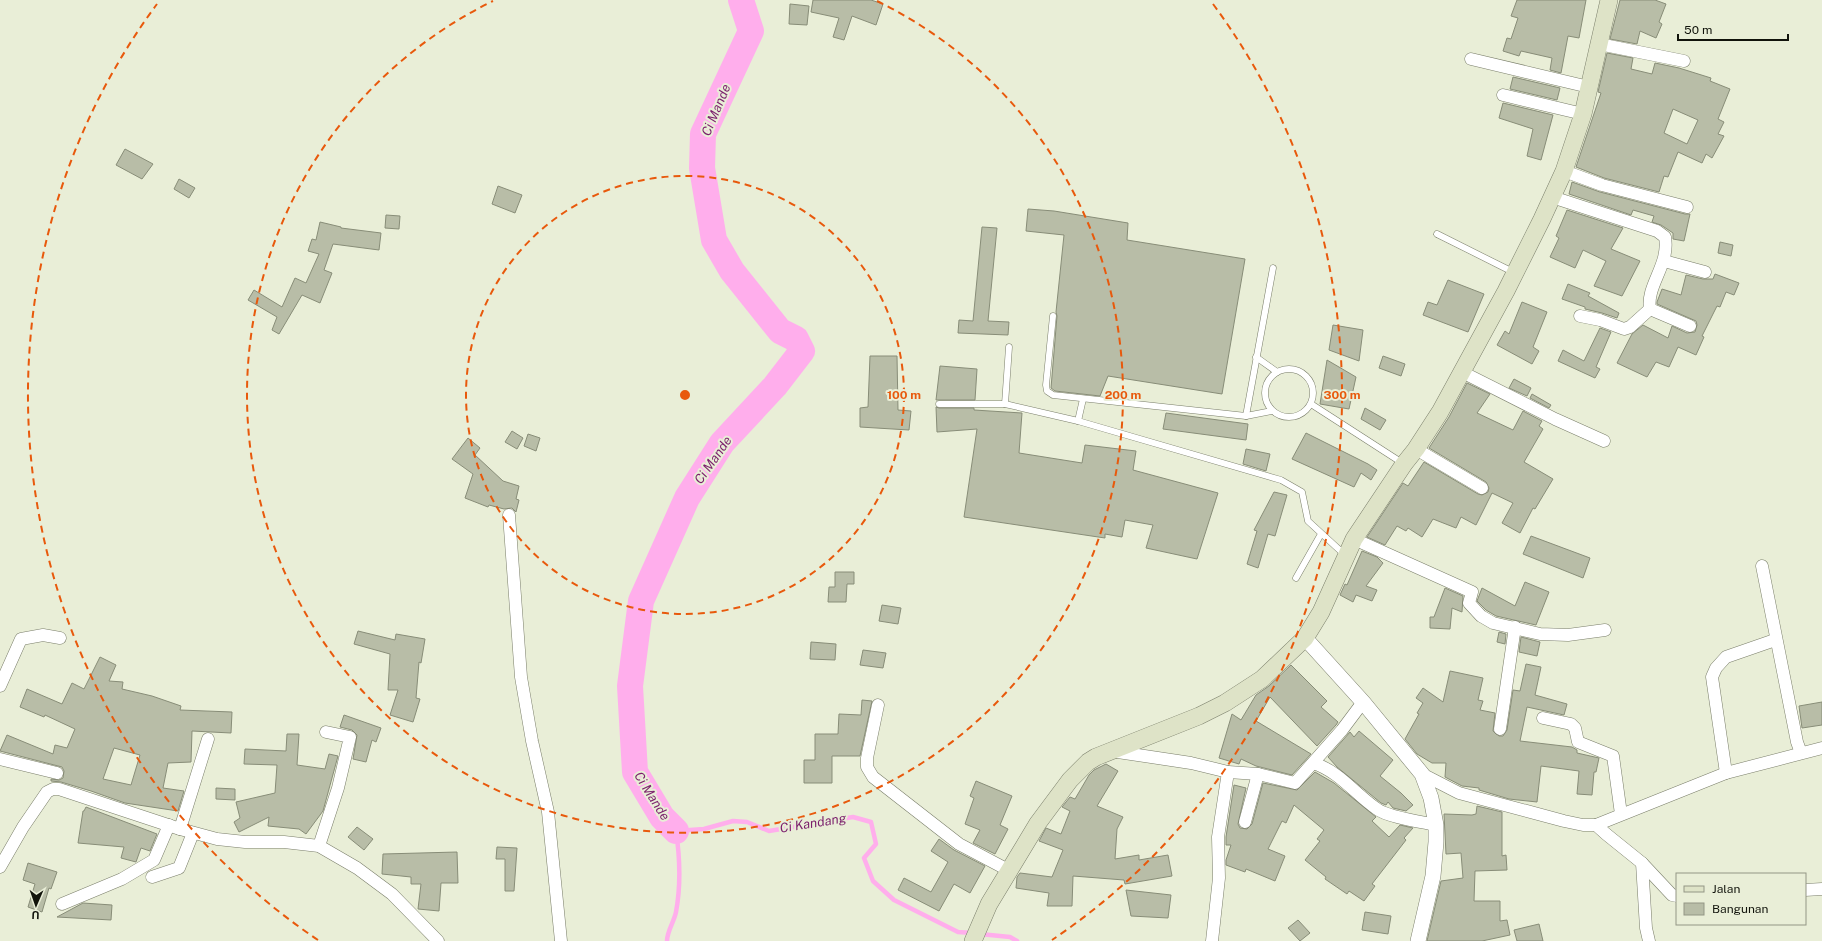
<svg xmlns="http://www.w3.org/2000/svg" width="1822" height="941" font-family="'Public Sans',sans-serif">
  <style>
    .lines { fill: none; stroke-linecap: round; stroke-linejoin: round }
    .stream { stroke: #ffaeec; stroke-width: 4.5 }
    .river { stroke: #ffaeec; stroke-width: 26 }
    .building { fill: #b8bda7; stroke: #888d78; fill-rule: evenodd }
    .service-casing { stroke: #7a7e6a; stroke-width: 7 }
    .minor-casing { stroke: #7a7e6a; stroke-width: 13 }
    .tertiary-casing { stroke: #7a7e6a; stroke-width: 16 }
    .secondary-casing { stroke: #7a7e6a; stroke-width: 18 }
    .service { stroke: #fff; stroke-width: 6 }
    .minor { stroke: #fff; stroke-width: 12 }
    .tertiary { stroke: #fff; stroke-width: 15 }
    .secondary { stroke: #dee3c7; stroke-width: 17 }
    .ring { fill: none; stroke: #e8590c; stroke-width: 2; stroke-dasharray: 7 5 }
    .labels { text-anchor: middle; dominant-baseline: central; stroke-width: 4; stroke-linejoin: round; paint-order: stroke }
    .water-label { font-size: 13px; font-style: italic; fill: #7a1e6b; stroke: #e9eed7 }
    .centre { fill: #e8590c; stroke: #e9eed7; stroke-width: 2 }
    .ring-label { font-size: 12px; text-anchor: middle; font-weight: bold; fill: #e8590c; stroke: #e9eed7; stroke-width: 4; stroke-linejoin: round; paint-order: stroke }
  </style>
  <rect width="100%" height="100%" fill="#e9eed7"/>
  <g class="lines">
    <g class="stream">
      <polyline points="980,934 1010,937 1017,941"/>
      <path d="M667,941C667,931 674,922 676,912C681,885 680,858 676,831L704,829L733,821L747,822L769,831L853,817L871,822L876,844L864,858L873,881L894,900L958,932L973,933"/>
    </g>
    <polyline class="river" points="676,831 662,817 635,772 630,686 641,601 687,498 722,443 775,386 802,351 796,339 780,331 732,271 714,240 702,168 703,134 751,31 741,0"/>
  </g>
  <g class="building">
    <polygon points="813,0 871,0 883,4 876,25 852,16 844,40 833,37 839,18 811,12"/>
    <polygon points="1517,0 1586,0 1579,38 1568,36 1561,73 1550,70 1552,58 1521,51 1519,56 1503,51 1507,38 1511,39 1518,18 1511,16"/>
    <polygon points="1620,0 1655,0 1666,4 1659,22 1662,24 1656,38 1640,31 1637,44 1610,39"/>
    <polygon points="790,4 809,6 807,25 789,24"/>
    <path d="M1607,53L1633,58L1631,69L1652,74L1655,63L1679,68L1711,78L1710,81L1730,89L1718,119L1724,122L1718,134L1724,136L1712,158L1706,154L1702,163L1678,152L1668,177L1664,176L1659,192L1604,178L1576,167L1601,93L1598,92ZM1673,109L1698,120L1687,144L1664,133Z"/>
    <polygon points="1513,77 1560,88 1557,100 1510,89"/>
    <polygon points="1503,103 1553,115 1541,160 1527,156 1533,129 1499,118"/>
    <polygon points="125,149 153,164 142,179 116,165"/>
    <polygon points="179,179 195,188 189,198 174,189"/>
    <polygon points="1572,182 1600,192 1685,214 1690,214 1684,241 1673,239 1673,233 1661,225 1652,222 1654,216 1633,210 1631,215 1569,194"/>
    <polygon points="498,186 522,195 515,213 492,204"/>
    <polygon points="1028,209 1054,211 1128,223 1127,240 1245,259 1222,394 1108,376 1100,396 1055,391 1051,388 1057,316 1056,312 1064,235 1026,231"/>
    <polygon points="1567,210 1623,228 1611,249 1640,261 1622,296 1594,286 1606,261 1583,250 1575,268 1550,257 1559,238 1556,236"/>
    <polygon points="386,215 400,216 399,229 385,228"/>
    <polygon points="320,222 341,227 341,228 381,233 379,250 333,244 324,270 332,273 320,303 302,295 279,334 272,330 277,317 248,300 254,290 282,307 295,278 306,283 319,254 308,251 312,239 316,240"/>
    <polygon points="982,227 997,228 988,321 1009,322 1008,335 958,333 959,320 973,321"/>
    <polygon points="1720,242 1733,245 1731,256 1718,253"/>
    <polygon points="1715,274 1739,283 1734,295 1726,292 1720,307 1717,306 1702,336 1704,337 1696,355 1678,347 1669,367 1656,362 1647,377 1617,363 1632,334 1643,325 1668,338 1672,326 1687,333 1695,332 1697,325 1696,321 1657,304 1657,302 1662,289 1681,295 1686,275 1703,279 1713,279"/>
    <polygon points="1448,280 1484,294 1468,332 1423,315 1428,302 1437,305"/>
    <polygon points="1568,284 1590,293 1588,296 1619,313 1617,318 1602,313 1585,309 1585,307 1562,299"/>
    <polygon points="1522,302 1547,312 1533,347 1539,351 1532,364 1497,345 1505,331 1509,334"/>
    <polygon points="1333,325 1363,330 1359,361 1329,350"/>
    <polygon points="1600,328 1611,332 1596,367 1600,369 1595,378 1558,361 1563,350 1584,361"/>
    <polygon points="870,356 897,356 898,410 911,411 909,430 860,427 860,408 868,407"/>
    <polygon points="1383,356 1405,364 1401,376 1379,368"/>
    <polygon points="1327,360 1356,377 1349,409 1320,404"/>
    <polygon points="940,366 977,369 975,400 936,400"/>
    <polygon points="1514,379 1531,388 1527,396 1509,388"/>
    <polygon points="1467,383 1490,394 1477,413 1513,430 1523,411 1542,421 1539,426 1543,429 1524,462 1553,479 1535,509 1533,508 1520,533 1502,523 1513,503 1492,493 1476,525 1461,517 1456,528 1433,519 1422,537 1408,528 1406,531 1397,526 1385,545 1367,537 1403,483 1408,486 1424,462 1478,494 1482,495 1488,492 1489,488 1486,482 1429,448 1449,417"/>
    <polygon points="1532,394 1551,405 1549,408 1530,398"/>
    <polygon points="936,407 939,408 974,408 974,410 1022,413 1019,453 1082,463 1085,445 1136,451 1133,470 1218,493 1197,559 1146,548 1153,525 1125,520 1122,537 1105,534 1105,538 964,517 977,429 937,432"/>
    <polygon points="1365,408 1386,420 1380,430 1361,419"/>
    <polygon points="1166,413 1248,424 1246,440 1163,429"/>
    <polygon points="512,431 523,438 517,449 505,442"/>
    <polygon points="1306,433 1368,464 1377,470 1371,480 1361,473 1354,487 1292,459"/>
    <polygon points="528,434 540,438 536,451 524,446"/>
    <polygon points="468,438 480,448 475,455 503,481 519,486 516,499 519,500 516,512 512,508 504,509 489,505 488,507 465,498 473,474 452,459"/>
    <polygon points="1246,449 1270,454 1266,471 1243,464"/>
    <polygon points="1274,492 1287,495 1275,536 1268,534 1258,568 1247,564 1257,531 1254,530"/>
    <polygon points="1531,536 1590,558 1583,578 1523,554"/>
    <polygon points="1362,551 1377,557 1383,563 1366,586 1377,590 1372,601 1356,595 1353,602 1340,595 1345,584 1347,585"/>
    <polygon points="835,572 854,572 854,584 847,584 846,602 828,602 829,587 835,587"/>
    <polygon points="1525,582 1549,592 1536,625 1496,616 1486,610 1477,601 1482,588 1515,606"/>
    <polygon points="1445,588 1463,596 1462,612 1452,608 1450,629 1430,628 1430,617 1434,617"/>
    <polygon points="882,605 901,608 898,624 879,621"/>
    <polygon points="358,631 395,640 396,634 425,639 421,663 419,662 416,698 420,699 413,722 390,715 398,690 388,690 390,654 354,644"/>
    <polygon points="1499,632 1506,634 1505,644 1497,642"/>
    <polygon points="1521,637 1540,642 1537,656 1519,652"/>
    <polygon points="811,642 836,644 835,660 810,659"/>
    <polygon points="863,650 886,653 883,668 860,665"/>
    <path d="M100,657L116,665L109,681L123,682L122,689L152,696L181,706L180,710L232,712L231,733L192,731L191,762L168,763L163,788L184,791L178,811L125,803L91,791L61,782L51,781V779L59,780L63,778L64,771L62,767L0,751L7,735L53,754L55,745L67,748L75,729L45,715L44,717L20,707L27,689L62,704L72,683L84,689ZM114,748L140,755L131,785L103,779Z"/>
    <polygon points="1526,664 1541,667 1535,695 1567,704 1564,715 1527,707 1520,741 1572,747 1577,750 1577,753 1599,758 1596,772 1594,772 1592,795 1577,794 1579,771 1541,766 1537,802 1509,799 1479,790 1479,788 1462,786 1445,777 1446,763 1432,763 1417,754 1405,739 1419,714 1417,713 1423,703 1416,698 1423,688 1443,702 1450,671 1483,678 1478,700 1483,701 1480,710 1495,713 1493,731 1499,736 1503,736 1507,730 1513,690 1520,691"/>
    <polygon points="1291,665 1327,701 1321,707 1338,722 1336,725 1317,746 1270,697 1256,721 1311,754 1292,775 1256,766 1241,759 1239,764 1219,758 1232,714 1241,720 1256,695 1269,686"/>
    <polygon points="862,700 872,701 860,756 832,756 832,783 804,783 804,760 815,760 815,734 838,734 839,714 861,715"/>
    <polygon points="1822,702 1822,725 1802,728 1799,706"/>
    <polygon points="344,715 381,728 376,742 372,740 366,762 353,759 357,735 352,730 340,727"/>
    <polygon points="1359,731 1393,760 1380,776 1401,793 1413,805 1406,811 1393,808 1388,802 1386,805 1381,803 1337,767 1328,757 1350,732 1354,737"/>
    <polygon points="287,734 299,734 297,765 325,769 329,754 338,756 323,811 306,834 299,829 268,826 269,817 239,832 234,822 240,818 236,802 275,793 277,765 244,764 245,749 286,751"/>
    <polygon points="1106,764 1118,771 1097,806 1123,817 1117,829 1115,859 1139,855 1139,860 1168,855 1172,876 1125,884 1124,880 1073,876 1072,906 1047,906 1049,893 1016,888 1017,877 1020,873 1052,877 1063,850 1039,841 1046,828 1061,834 1070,811 1062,807 1070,797 1075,799 1089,775 1094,770"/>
    <polygon points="1315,772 1334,783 1376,817 1372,821 1389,837 1400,825 1413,828 1404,838 1406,840 1372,884 1375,886 1364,901 1349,891 1347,894 1325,879 1326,877 1305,860 1320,841 1317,839 1324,830 1294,805 1286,823 1282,821 1268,849 1285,856 1275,881 1246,869 1245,872 1226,865 1226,860 1231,845 1226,845 1226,837 1234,785 1246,788 1238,824 1240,828 1247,829 1252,824 1263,783 1297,790"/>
    <polygon points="976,781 1012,796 1000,825 1008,829 995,854 973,843 980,830 965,824 974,798 970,796"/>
    <polygon points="216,788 235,789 235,800 216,799"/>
    <polygon points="1477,806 1502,812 1502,856 1506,855 1507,870 1475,871 1474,901 1500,901 1500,921 1507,920 1510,935 1482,941 1427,941 1441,881 1463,878 1461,853 1446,854 1444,814 1472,815 1476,814"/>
    <polygon points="86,807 157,834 150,851 141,848 136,862 121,858 124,847 78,843 83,811 84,811"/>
    <polygon points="357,827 373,839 364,850 348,837"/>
    <polygon points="939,839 954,850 985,866 970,893 954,884 939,911 898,890 904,878 931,892 948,862 931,851"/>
    <polygon points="497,847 517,848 514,891 505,891 505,859 496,859"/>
    <polygon points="457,852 458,883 441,883 439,911 418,909 421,884 411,884 411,877 382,874 383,854"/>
    <polygon points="28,863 57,872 51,889 49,888 42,912 28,907 35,884 23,880"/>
    <polygon points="1126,890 1171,895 1168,918 1131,916"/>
    <polygon points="83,903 112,905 111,920 57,917"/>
    <polygon points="1365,912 1391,916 1388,934 1362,930"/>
    <polygon points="1298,920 1310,933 1300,941 1288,928"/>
    <polygon points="1539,924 1543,941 1517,941 1514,930"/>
  </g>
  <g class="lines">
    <defs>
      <g id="service">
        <polyline points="1437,234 1513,272"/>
        <polyline points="1053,316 1046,385 1047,391 1053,395 1246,416 1272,411"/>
        <polyline points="1256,357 1277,372"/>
        <circle cx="1289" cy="393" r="24"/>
        <polyline points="939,404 1005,404 1078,421 1281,480 1302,492 1308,521 1345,555"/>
        <polyline points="1005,404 1009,347"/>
        <polyline points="1311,404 1404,464"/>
        <polyline points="1246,416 1273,268"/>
        <polyline points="1078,421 1083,399"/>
        <polyline points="1296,578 1321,534"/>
      </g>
      <g id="minor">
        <polyline points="1599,44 1684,61"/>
        <polyline points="1471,59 1589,87"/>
        <polyline points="1503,95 1583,114"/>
        <polyline points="1564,171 1602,185 1687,207"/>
        <path d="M1552,197L1657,231L1665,237C1670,265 1646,285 1650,309L1690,326"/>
        <polyline points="1664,261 1705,272"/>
        <polyline points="1580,316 1600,320 1624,329 1630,327 1650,309"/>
        <polyline points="1462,372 1555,419 1604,441"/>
        <polyline points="1416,449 1482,488"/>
        <polyline points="509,515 521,677 532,741 548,812 561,941"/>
        <polyline points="1354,539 1472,592 1469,603 1481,616 1493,623 1540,634 1568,635 1605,630"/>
        <polyline points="1762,566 1797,742 1801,753"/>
        <polyline points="0,686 21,639 43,635 60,638"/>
        <polyline points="878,705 867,758 867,767 873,777 959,844 1010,871"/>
        <polyline points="1543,718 1571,724 1575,728 1578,742 1613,756 1621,814"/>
        <polyline points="1500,729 1515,627"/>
        <polyline points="1111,751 1191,763 1228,772 1218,837 1219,878 1212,941"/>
        <polyline points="0,759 57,773"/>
        <path d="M1313,763C1339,771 1355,794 1377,809C1387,817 1422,822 1436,825"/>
        <polyline points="1228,772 1258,774 1295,783 1342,730 1363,702"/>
        <polyline points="1726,773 1712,677 1716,668 1726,657 1775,640"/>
        <polyline points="1422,774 1459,793 1564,821 1583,825 1596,825 1606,834 1642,863 1672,895 1677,896"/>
        <polyline points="1245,822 1258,774"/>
        <polyline points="1596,825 1726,773 1822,748"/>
        <polyline points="180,829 208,739"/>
        <polyline points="319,846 338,788 350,737 326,732"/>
        <polyline points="1642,863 1646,928 1649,941"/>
        <polyline points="0,867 23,827 47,792 53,789 59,789 180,829 217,839 245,842 284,842 319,846 357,868 392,894 438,941"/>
        <polyline points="152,877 179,868 193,833"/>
        <polyline points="1805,890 1822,889"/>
        <polyline points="62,904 122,879 154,860 169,825"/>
      </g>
      <polyline id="tertiary" points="1305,638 1363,702 1422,774 1431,798 1436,825 1436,842 1433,876 1418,941"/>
      <polyline id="secondary" points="973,941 989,904 1038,823 1070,780 1088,762 1096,757 1199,716 1225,703 1262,679 1305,638 1321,612 1354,539 1404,464 1416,449 1440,412 1506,291 1542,219 1564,171 1583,114 1609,0"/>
    </defs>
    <use href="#service" class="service-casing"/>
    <use href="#minor" class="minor-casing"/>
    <use href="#tertiary" class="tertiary-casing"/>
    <use href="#secondary" class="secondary-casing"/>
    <use href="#service" class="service"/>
    <use href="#minor" class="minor"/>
    <use href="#tertiary" class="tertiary"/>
    <use href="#secondary" class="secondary"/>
  </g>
  <g class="ring">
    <circle cx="685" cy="395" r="219"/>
    <path d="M877 1A438 438 0 1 1 493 1"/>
    <path d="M318 940A657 657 0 0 1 157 4M1213 4A657 657 0 0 1 1052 940"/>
  </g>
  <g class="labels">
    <g class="water-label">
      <text transform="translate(716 110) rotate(-67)">Ci Mande</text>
      <text transform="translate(713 460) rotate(-55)">Ci Mande</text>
      <text transform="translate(652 796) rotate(58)">Ci Mande</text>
      <text transform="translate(813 823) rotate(-9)">Ci Kandang</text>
    </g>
  </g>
  <circle cx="685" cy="395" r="6" class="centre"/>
  <g class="ring-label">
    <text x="904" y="399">100 m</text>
    <text x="1123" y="399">200 m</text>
    <text x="1342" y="399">300 m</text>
  </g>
  <rect x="1676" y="873" width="130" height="52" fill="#e9eed7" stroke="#939685"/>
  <rect x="1684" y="886" width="20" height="6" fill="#dee3c7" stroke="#939685"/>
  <text x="1712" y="893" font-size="12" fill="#11130b">Jalan</text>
  <rect x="1684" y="903" width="20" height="12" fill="#b8bda7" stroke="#939685"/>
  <text x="1712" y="913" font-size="12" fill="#11130b">Bangunan</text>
  <g transform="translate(36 905) rotate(182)" stroke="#e9eed7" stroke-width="3" paint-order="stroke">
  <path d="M0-3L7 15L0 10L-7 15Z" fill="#11130b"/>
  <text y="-6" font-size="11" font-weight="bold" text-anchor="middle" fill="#11130b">U</text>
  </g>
  <path d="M1678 34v6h110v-6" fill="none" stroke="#11130b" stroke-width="2"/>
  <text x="1684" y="34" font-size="12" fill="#11130b" stroke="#e9eed7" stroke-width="3" paint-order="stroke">50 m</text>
</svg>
